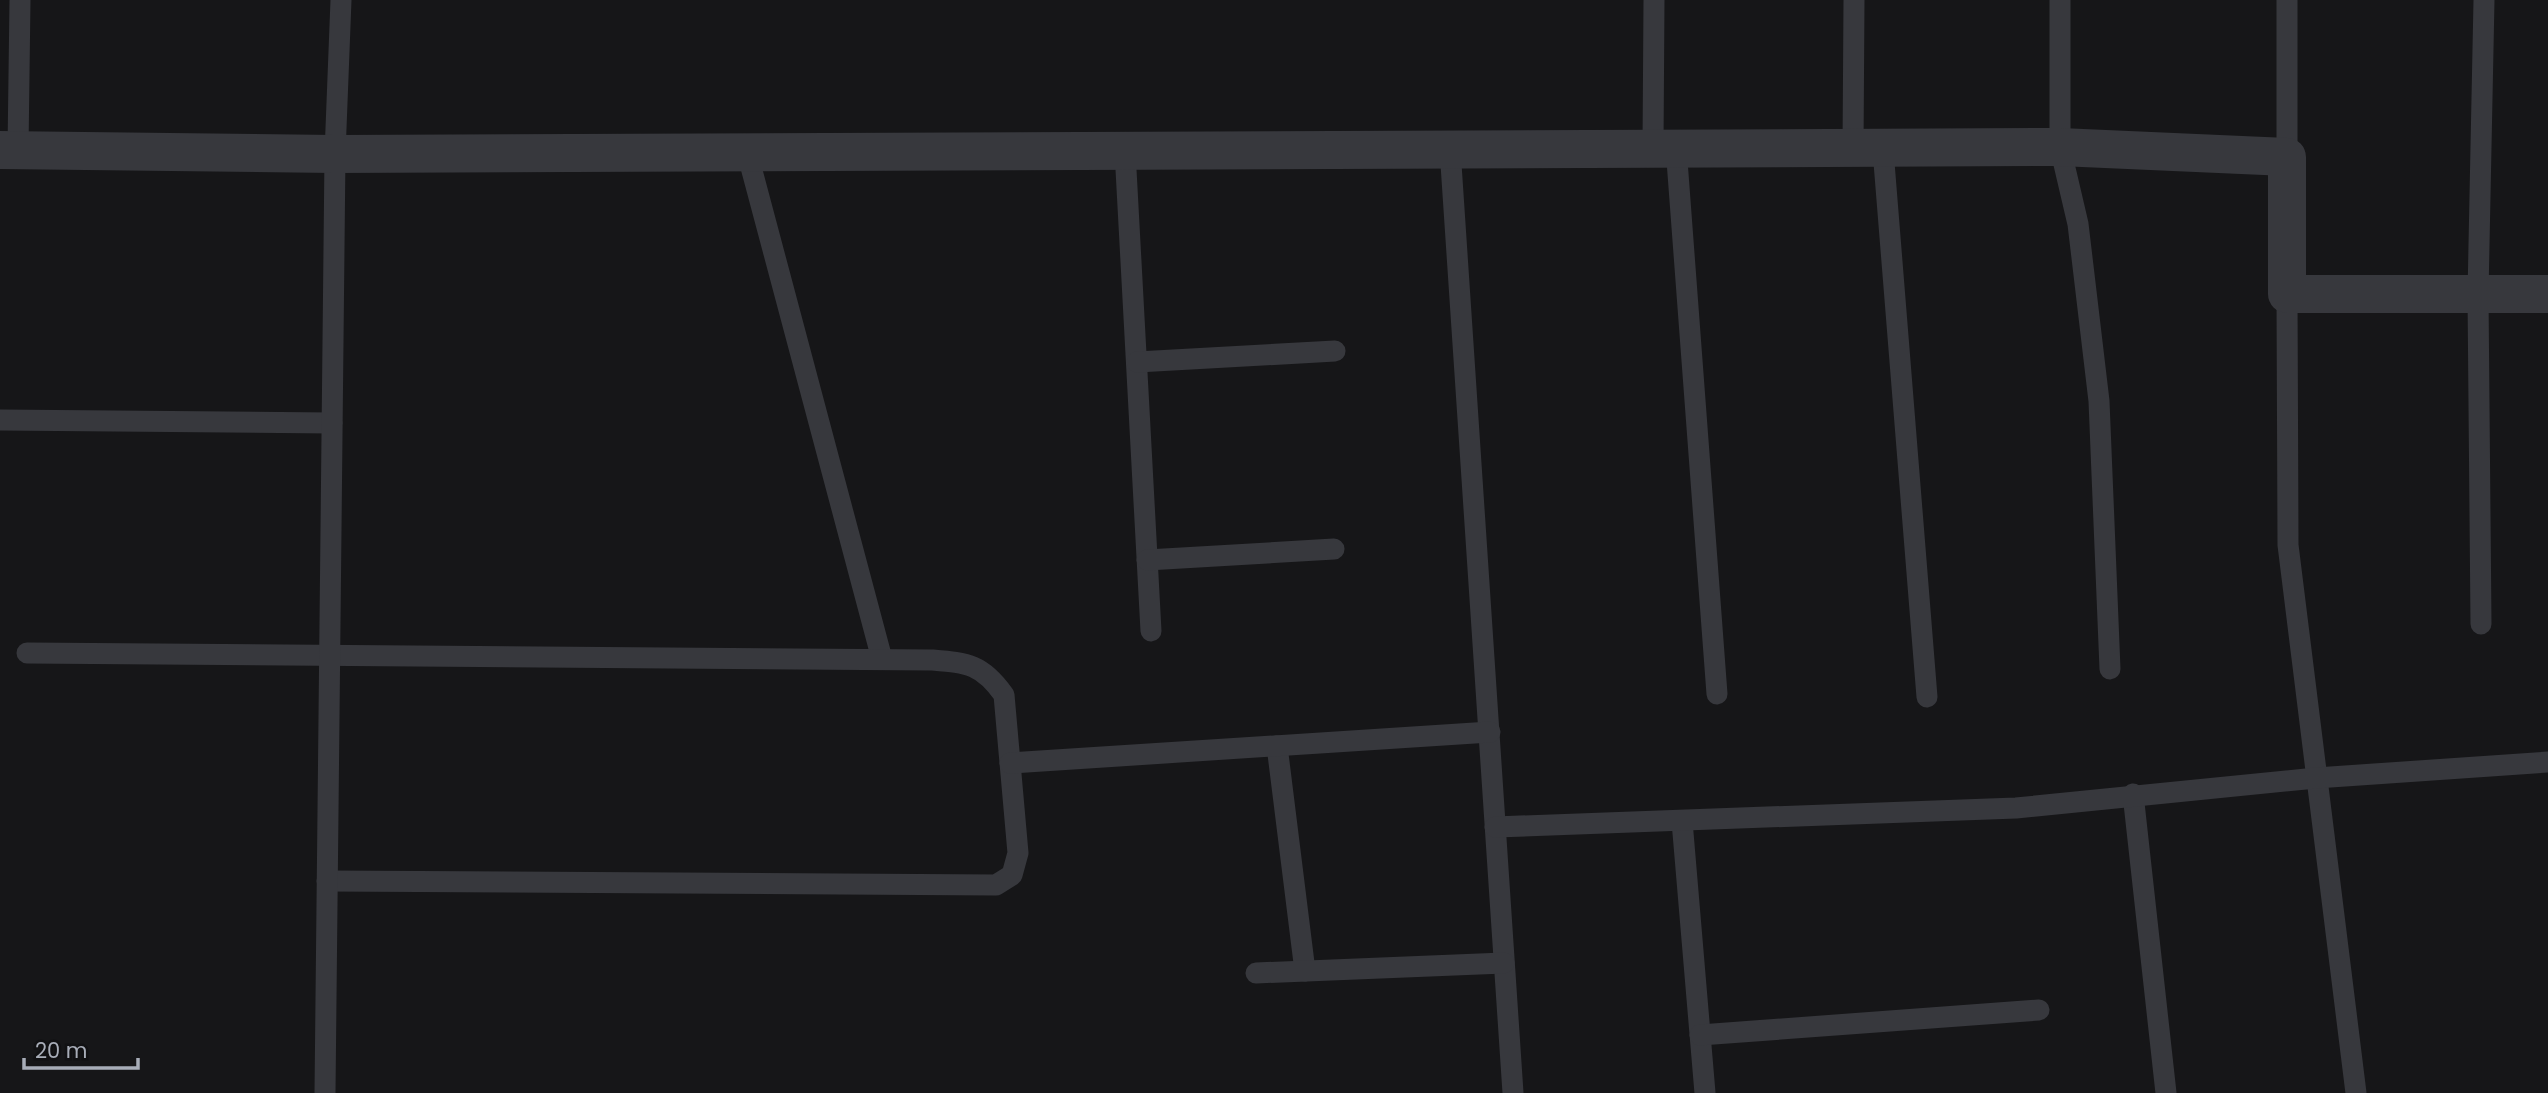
<svg xmlns="http://www.w3.org/2000/svg" width="2548" height="1093" font-family="Poppins,sans-serif">
  <style>
    .lines { fill: none; stroke-linecap: round; stroke-linejoin: round }
    .service { stroke: #37383d; stroke-width: 21 }
    .minor { stroke: #37383d; stroke-width: 38 }
  </style>
  <rect width="100%" height="100%" fill="#161618"/>
  <g class="lines">
    <g class="service">
      <polyline points="2060,0 2060,147 2078,224 2099,401 2110,669"/>
      <polyline points="1653,147 1654,0"/>
      <polyline points="1676,147 1717,694"/>
      <polyline points="1450,149 1513,1093"/>
      <polyline points="18,150 20,0"/>
      <polyline points="1853,150 1854,0"/>
      <polyline points="1883,150 1927,697"/>
      <polyline points="1125,151 1151,631"/>
      <polyline points="747,152 882,659"/>
      <polyline points="2287,157 2287,0"/>
      <polyline points="2287,294 2288,545 2356,1093"/>
      <polyline points="1137,362 1335,351"/>
      <polyline points="0,420 332,423"/>
      <polyline points="1147,560 1334,549"/>
      <polyline points="2481,624 2478,294 2484,0"/>
      <path d="M27,653L932,660C968,663 982,664 1004,695L1018,853L1012,875L996,885L327,881"/>
      <polyline points="1277,746 1305,971"/>
      <polyline points="1010,763 1490,732"/>
      <polyline points="2133,794 2166,1093"/>
      <polyline points="1682,821 1705,1093"/>
      <polyline points="1495,827 2016,808 2316,778 2548,762"/>
      <polyline points="1256,973 1504,963"/>
      <polyline points="1700,1035 2039,1010"/>
      <polyline points="325,1093 335,154 341,0"/>
    </g>
    <polyline class="minor" points="0,150 335,154 2060,147 2287,157 2287,294 2548,294"/>
  </g>
  <path d="M24 1058v10h114v-10" fill="none" stroke="#a8adb8" stroke-width="3.5"/>
  <text x="35" y="1058" font-size="21" fill="#a8adb8" stroke="#111113" stroke-width="5" paint-order="stroke">20 m</text>
</svg>
